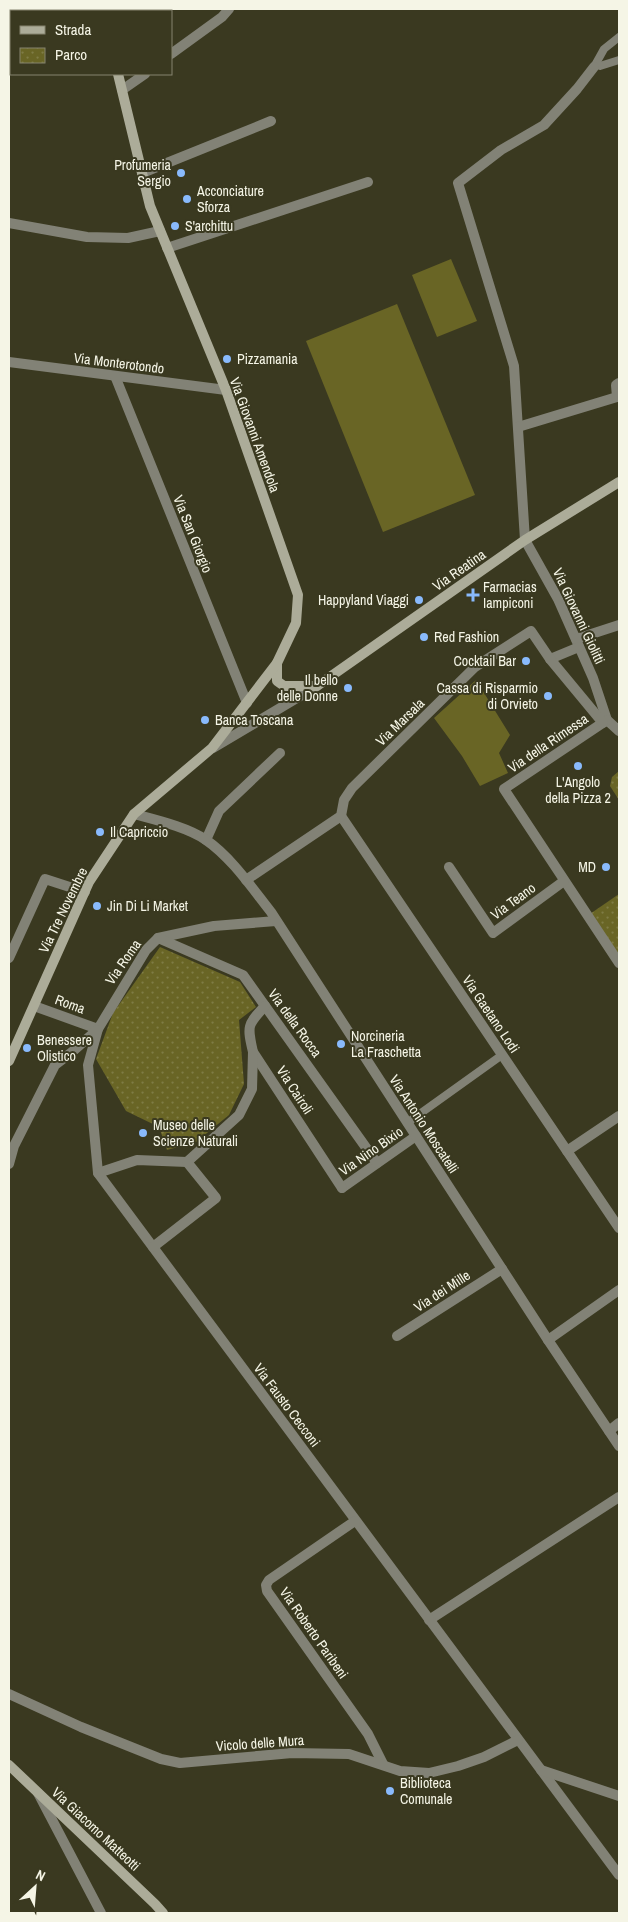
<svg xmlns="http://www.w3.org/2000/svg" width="628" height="1922" font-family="'Archivo Narrow',sans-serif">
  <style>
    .grass { fill: #696525 }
    .park { fill: url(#park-dots) }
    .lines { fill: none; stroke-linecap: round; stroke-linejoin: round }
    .service { stroke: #828276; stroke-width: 8 }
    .pedestrian { stroke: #828276; stroke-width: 10 }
    .minor { stroke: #828276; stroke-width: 10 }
    .tertiary { stroke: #828276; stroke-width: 10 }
    .secondary { stroke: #acac99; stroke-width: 10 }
    .poi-dot { fill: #89bafc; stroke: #3a3920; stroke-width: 2 }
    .labels { text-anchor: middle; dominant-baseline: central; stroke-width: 4; stroke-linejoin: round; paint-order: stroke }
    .poi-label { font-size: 14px; fill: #f5f5e6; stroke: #3a3920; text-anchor: start }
    .street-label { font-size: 14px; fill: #f5f5e6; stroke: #3a3920 }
  </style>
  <defs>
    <pattern id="park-dots" width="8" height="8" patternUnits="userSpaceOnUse" patternTransform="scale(1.25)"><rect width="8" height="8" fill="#696525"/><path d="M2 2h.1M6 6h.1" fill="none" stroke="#7f7c45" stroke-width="1.8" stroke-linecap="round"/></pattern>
  </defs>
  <rect width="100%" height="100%" fill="#3a3920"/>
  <g class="grass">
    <polygon points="451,259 477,321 437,337 412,275"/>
    <polygon points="397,304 475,495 383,532 306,341"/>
    <polygon points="476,680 510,735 499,753 508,773 480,786 462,756 434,718"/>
  </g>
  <g class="park">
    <polygon points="619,771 619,800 610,786 612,777"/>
    <polygon points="619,894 619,963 587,916"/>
    <polygon points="160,947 240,982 256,1007 239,1020 244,1084 229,1115 196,1142 167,1150 159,1127 126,1111 96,1059 113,1013"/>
  </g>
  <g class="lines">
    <g class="service">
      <polyline points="596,64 600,66 619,60"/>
      <polyline points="594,67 604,49 619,37"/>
      <polyline points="407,1123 502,1055"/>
    </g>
    <g class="pedestrian">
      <polyline points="34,1006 98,1029"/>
      <polyline points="342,1188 416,1136"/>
      <polyline points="429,1620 619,1497"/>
    </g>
    <g class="minor">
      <polyline points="171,54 222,17 229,9"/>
      <polyline points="594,67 577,89 544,125 501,150 458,183 514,366 525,540 558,599 593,678 607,720 619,731"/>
      <polyline points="122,90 145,74"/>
      <polyline points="142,173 271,121"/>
      <polyline points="9,223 87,237 128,238 160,231"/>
      <polyline points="167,248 368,182"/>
      <polyline points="9,362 226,390"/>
      <polyline points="115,376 247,703"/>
      <polyline points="518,427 617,397 616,385 619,383"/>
      <polyline points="576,639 619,625"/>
      <polyline points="550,659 579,647"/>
      <polyline points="607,720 504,789 619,963"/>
      <polyline points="341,816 619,1228"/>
      <polyline points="206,840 219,811 280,753"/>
      <polyline points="449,867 493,933 564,881"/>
      <polyline points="246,880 341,816 344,800 352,788 475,667 531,631 550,659 603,723"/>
      <polyline points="276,921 214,926 158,938 146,950 98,1029 88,1065 98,1173 619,1875"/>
      <polyline points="158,938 243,975 377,1163"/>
      <polyline points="9,958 45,879 85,892"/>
      <path d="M265,1006C247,1025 247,1026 253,1052L342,1188"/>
      <polyline points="567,1151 619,1116"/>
      <polyline points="9,1164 14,1146 55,1065 72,1052 97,1030"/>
      <polyline points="98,1173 137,1160 187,1162 239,1115 252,1089 253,1052"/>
      <polyline points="153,1247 216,1198 187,1162"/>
      <polyline points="397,1336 502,1269"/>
      <polyline points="548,1340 619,1290"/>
      <polyline points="609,1431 619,1423"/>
      <polyline points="355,1521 269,1580 266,1585 267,1591 368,1734 383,1764"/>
      <polyline points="9,1694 81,1727 161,1759 180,1763 292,1753 349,1754 400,1771 429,1773 458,1766 484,1757 518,1740"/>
      <polyline points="541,1770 619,1796"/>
      <polyline points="38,1793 101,1913"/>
    </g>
    <g class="tertiary">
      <polyline points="213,748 317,686"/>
      <path d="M134,814C156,820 187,827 206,840C231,857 252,888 271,912L548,1340L619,1446"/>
    </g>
    <g class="secondary">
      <polyline points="102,9 103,11"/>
      <polyline points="277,663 277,681 284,686 317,686 525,540 619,482"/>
      <polyline points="9,1061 89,882 134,814 212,748 277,663 296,623 298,595 226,390 150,206 118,74"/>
      <polyline points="9,1765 155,1904 163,1913"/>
    </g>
  </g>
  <g class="poi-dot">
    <circle cx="181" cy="173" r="5"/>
    <circle cx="187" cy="199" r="5"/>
    <circle cx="175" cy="226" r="5"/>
    <circle cx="227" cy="359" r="5"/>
    <path d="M470.5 587.5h5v5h5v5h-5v5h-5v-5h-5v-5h5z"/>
    <circle cx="419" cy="600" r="5"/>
    <circle cx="424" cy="637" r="5"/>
    <circle cx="526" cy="661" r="5"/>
    <circle cx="348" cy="688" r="5"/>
    <circle cx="548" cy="696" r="5"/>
    <circle cx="205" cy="720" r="5"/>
    <circle cx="578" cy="766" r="5"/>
    <circle cx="100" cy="832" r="5"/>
    <circle cx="606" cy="867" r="5"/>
    <circle cx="97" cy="906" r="5"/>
    <circle cx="341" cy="1044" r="5"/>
    <circle cx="27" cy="1048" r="5"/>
    <circle cx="143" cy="1133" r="5"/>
    <circle cx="390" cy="1791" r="5"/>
  </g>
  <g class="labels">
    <g class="poi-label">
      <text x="171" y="165" text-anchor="end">Profumeria<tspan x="171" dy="16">Sergio</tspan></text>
      <text x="197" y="191">Acconciature<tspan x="197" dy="16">Sforza</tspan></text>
      <text x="185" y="226">S'archittu</text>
      <text x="237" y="359">Pizzamania</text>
      <text x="483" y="587">Farmacias<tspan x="483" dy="16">Iampiconi</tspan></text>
      <text x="409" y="600" text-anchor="end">Happyland Viaggi</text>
      <text x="434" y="637">Red Fashion</text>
      <text x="516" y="661" text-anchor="end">Cocktail Bar</text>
      <text x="338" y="680" text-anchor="end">Il bello<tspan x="338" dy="16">delle Donne</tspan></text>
      <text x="538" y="688" text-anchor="end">Cassa di Risparmio<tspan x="538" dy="16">di Orvieto</tspan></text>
      <text x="215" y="720">Banca Toscana</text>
      <text x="578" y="782" text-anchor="middle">L'Angolo<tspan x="578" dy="16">della Pizza 2</tspan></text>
      <text x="110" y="832">Il Capriccio</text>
      <text x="596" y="867" text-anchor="end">MD</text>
      <text x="107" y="906">Jin Di Li Market</text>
      <text x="351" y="1036">Norcineria<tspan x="351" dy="16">La Fraschetta</tspan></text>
      <text x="37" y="1040">Benessere<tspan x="37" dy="16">Olistico</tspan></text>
      <text x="153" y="1125">Museo delle<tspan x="153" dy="16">Scienze Naturali</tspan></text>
      <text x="400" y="1783">Biblioteca<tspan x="400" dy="16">Comunale</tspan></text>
    </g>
    <g class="street-label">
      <text transform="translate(119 363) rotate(7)">Via Monterotondo</text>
      <text transform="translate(255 435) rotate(70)">Via Giovanni Amendola</text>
      <text transform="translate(193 534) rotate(68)">Via San Giorgio</text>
      <text transform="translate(459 570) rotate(-35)">Via Reatina</text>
      <text transform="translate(579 616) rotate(65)">Via Giovanni Giolitti</text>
      <text transform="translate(400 722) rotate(-44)">Via Marsala</text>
      <text transform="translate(548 743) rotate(-34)">Via della Rimessa</text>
      <text transform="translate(513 901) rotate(-36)">Via Teano</text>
      <text transform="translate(63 910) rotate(-64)">Via Tre Novembre</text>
      <text transform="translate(123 962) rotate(-55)">Via Roma</text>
      <text transform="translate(70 1004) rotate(20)">Roma</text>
      <text transform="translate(491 1014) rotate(56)">Via Gaetano Lodi</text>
      <text transform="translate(295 1023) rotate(54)">Via della Rocca</text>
      <text transform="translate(295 1090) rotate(57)">Via Cairoli</text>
      <text transform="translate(424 1124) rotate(57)">Via Antonio Moscatelli</text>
      <text transform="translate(371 1151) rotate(-35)">Via Nino Bixio</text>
      <text transform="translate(442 1291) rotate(-33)">Via dei Mille</text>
      <text transform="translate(287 1405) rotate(53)">Via Fausto Cecconi</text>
      <text transform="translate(314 1633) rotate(55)">Via Roberto Paribeni</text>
      <text transform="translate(260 1743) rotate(-4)">Vicolo delle Mura</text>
      <text transform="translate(96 1829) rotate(43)">Via Giacomo Matteotti</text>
    </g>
  </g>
  <rect width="628" height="1922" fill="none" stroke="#f5f5e6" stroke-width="20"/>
  <rect x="10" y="10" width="162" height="65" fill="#3a3920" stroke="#85846f"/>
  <rect x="20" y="26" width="25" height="8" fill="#acac99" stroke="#85846f"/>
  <text x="55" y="35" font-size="15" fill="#f5f5e6">Strada</text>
  <rect x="20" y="48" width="25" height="15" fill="url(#park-dots)" stroke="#85846f"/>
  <text x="55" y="60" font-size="15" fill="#f5f5e6">Parco</text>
  <g transform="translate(35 1887) rotate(26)" stroke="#3a3920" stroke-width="4" paint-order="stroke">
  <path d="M0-4L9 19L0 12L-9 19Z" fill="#f5f5e6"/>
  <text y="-8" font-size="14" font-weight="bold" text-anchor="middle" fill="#f5f5e6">N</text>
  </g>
</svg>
